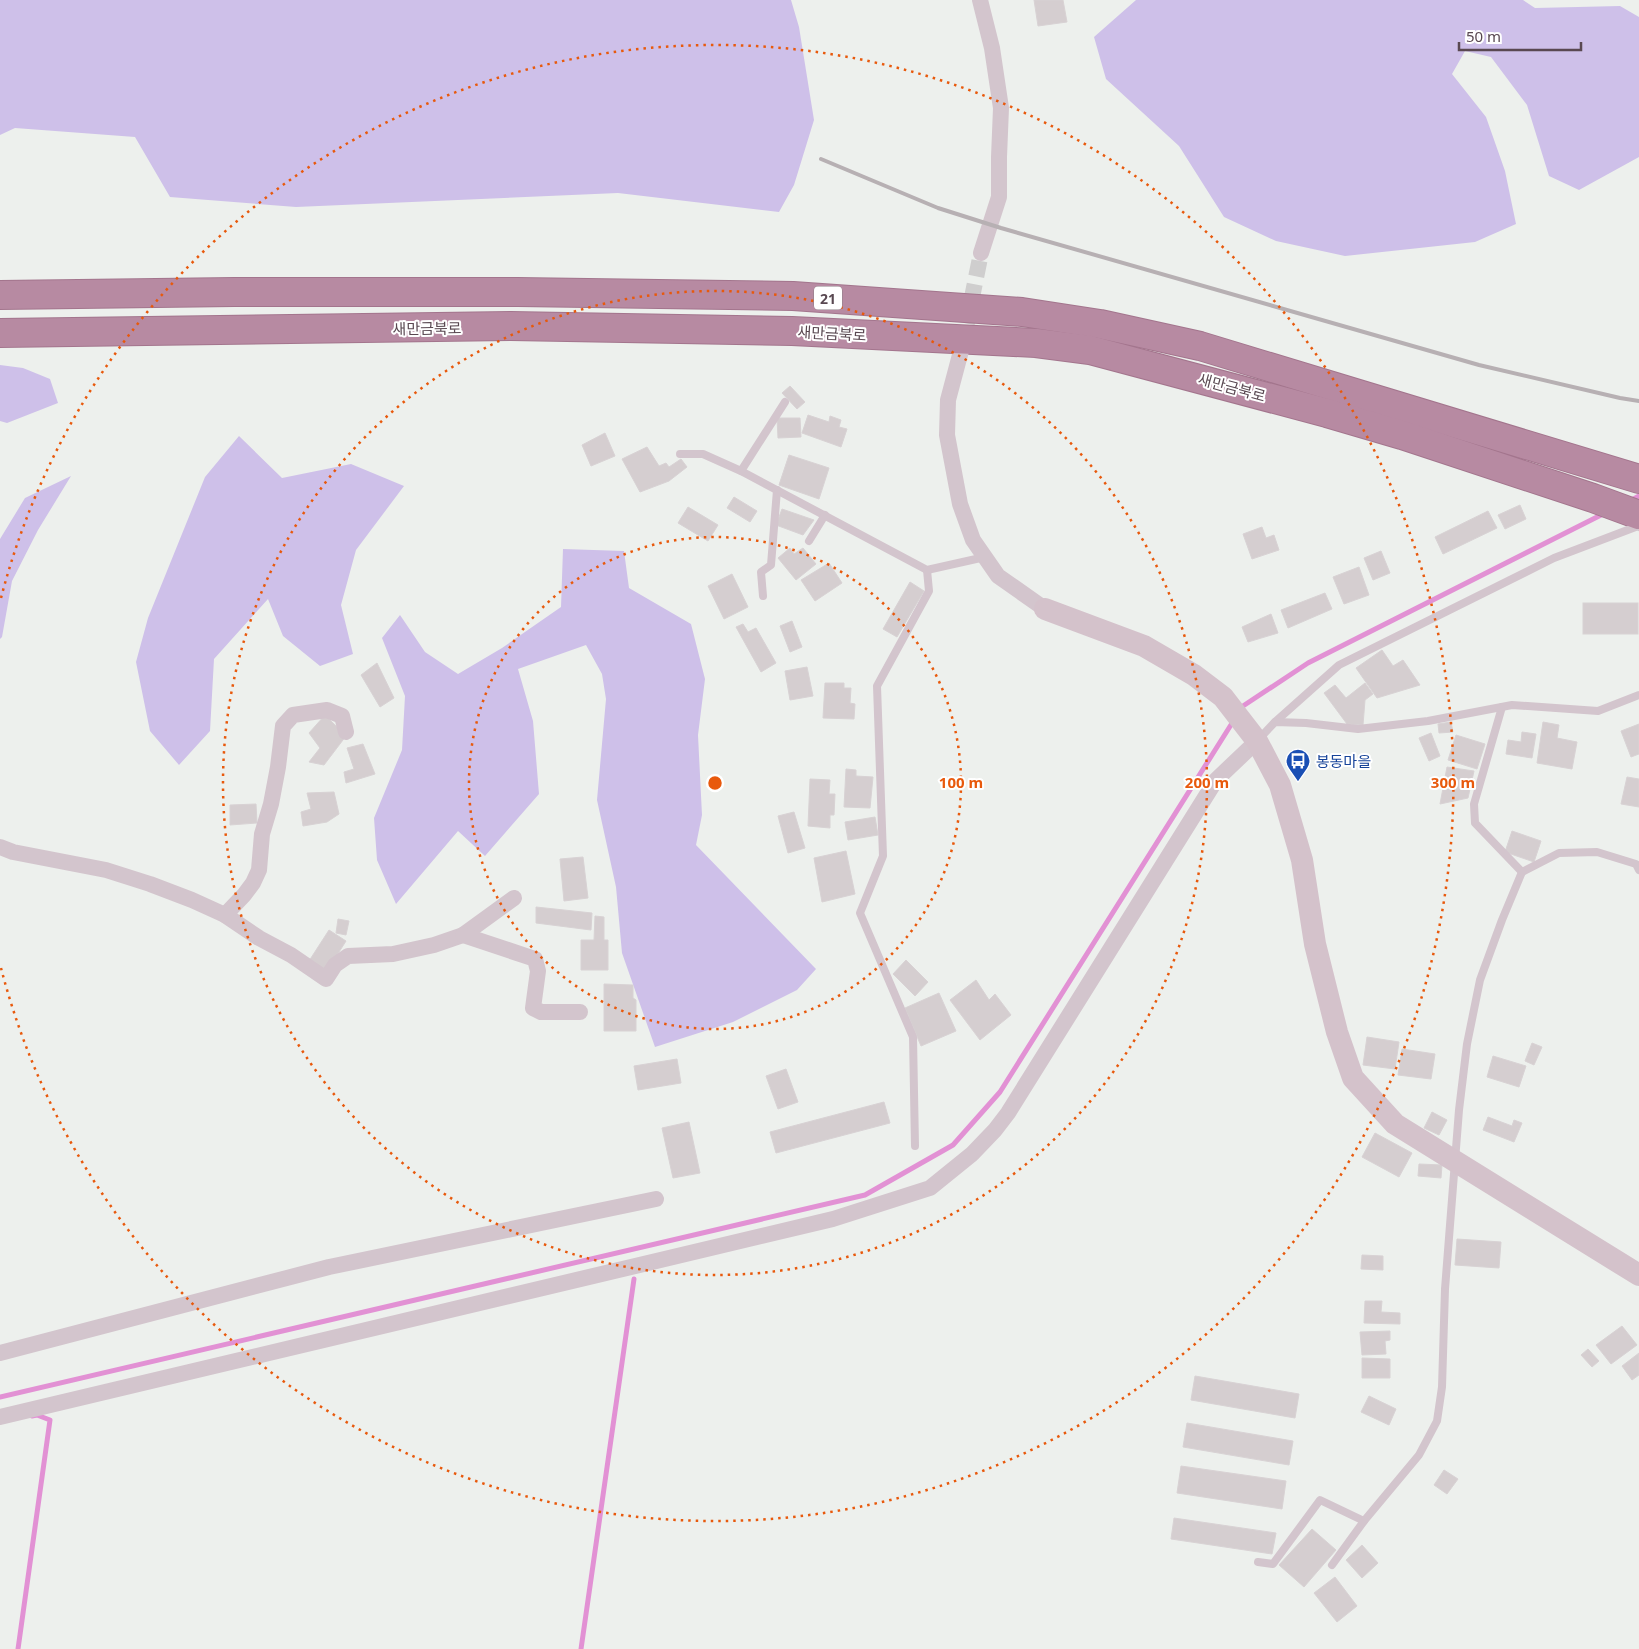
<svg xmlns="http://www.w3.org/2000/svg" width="1639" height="1649" font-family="'Noto Sans','Noto Sans KR',sans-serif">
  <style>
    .green { fill: #cec0e9 }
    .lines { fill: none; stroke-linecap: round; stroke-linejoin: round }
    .stream { stroke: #e291d4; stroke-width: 5 }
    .building { fill: #d5ced0; stroke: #d8d2d4 }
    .street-tunnel { stroke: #cfcece; stroke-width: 16; stroke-dasharray: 16 8; stroke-linecap: butt }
    .highway-casing { stroke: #a3758d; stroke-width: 30 }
    .lane { stroke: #d3c5cd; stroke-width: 8 }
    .street { stroke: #d3c5cd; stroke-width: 16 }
    .secondary { stroke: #d4c2cb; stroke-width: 22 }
    .highway { stroke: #b78aa2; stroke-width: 28 }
    .rail { stroke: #b7b0b3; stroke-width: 4 }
    .ring { fill: none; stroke: #e8590c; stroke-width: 2.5; stroke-dasharray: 2.5 5 }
    .labels { text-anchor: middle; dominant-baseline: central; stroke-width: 4; stroke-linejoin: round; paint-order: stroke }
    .shield { fill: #fff; stroke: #8b7f85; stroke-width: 1 }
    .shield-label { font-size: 14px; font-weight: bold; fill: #594851 }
    .street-label { font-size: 15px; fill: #594851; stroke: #fff }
    .transit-label { font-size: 15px; fill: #164399; stroke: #fff; text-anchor: start }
    .centre { fill: #e8590c; stroke: #fff; stroke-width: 2.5 }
    .ring-label { font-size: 15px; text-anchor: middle; font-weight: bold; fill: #e8590c; stroke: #fff; stroke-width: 4; stroke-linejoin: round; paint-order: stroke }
  </style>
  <rect width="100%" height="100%" fill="#edf0ed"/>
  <g class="green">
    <polygon points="0,0 791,0 799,27 814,120 794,185 779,212 618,193 296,207 170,197 135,137 15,128 0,135"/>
    <polygon points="1136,0 1523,0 1535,8 1620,6 1639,17 1639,157 1579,190 1549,176 1527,105 1491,57 1465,51 1452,74 1486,117 1505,171 1516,224 1475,242 1345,256 1276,241 1224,217 1179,146 1106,79 1094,37"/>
    <polygon points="0,365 23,368 50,379 58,403 7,423 0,421"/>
    <polygon points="239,436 282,478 351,464 404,486 356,550 341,605 353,654 320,666 283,636 268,599 214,659 210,731 179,765 150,731 136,662 148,618 205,477"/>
    <polygon points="71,476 38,530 12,581 2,637 0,639 0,539 25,498"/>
    <polygon points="563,549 624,551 629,588 691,624 705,679 698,735 702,815 696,845 816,969 797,990 733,1022 655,1047 622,953 616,887 597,800 606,699 602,674 586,645 518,669 533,721 539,794 485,856 458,831 396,904 377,860 374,818 402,750 405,696 382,638 400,615 425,652 458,674 502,648 561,607"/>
  </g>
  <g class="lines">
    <g class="stream">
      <polyline points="1628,502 1639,496"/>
      <polyline points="1240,711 1243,706 1308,663 1605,513"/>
      <polyline points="0,1397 865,1195 953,1145 1000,1092 1234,720"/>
      <polyline points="18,1649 50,1420 37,1415 32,1416"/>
      <polyline points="581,1649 634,1279"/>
    </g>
  </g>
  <g class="building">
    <polygon points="1034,0 1063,0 1067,22 1038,26"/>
    <polygon points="790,386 805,402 797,409 782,393"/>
    <polygon points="808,415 829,422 830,416 841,420 839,427 847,429 841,447 802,433"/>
    <polygon points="777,418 800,418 801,437 778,438"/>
    <polygon points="605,433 615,456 591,466 582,445"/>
    <polygon points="647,447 659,466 666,463 669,467 681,459 687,467 669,481 640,492 622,459"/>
    <polygon points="789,455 829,468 819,499 779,485"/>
    <polygon points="734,497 757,511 750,522 727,508"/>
    <polygon points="1520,505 1526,519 1505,529 1498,515"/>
    <polygon points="688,507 718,525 708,541 678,523"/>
    <polygon points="782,509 814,520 803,535 776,525"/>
    <polygon points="1488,511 1497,528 1443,554 1435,537"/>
    <polygon points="1262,527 1266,538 1274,535 1279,550 1252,559 1243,534"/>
    <polygon points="790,548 794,554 803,548 816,564 796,580 778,558"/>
    <polygon points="1381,551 1390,573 1373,580 1364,558"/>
    <polygon points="829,563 842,583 815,601 801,580"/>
    <polygon points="1359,567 1369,595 1344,604 1333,577"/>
    <polygon points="732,574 748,607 724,619 708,586"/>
    <polygon points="910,582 924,591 897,637 883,629"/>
    <polygon points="1325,593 1332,609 1288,628 1281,610"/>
    <rect x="1583" y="603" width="55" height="31"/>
    <polygon points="1271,614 1278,633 1248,642 1242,627"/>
    <polygon points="792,621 802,647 790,652 780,626"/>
    <polygon points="743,624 748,632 756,628 776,663 761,672 736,627"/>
    <polygon points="1382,650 1393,666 1403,660 1420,685 1377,698 1356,668"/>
    <polygon points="377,663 394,698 380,707 361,675"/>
    <polygon points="807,667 813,696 790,700 785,671"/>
    <polygon points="825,683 844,683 844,688 851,688 850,703 855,704 854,719 823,718"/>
    <polygon points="1365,683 1373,694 1365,700 1363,725 1347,724 1324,693 1335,685 1346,698"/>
    <polygon points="325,715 346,736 324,765 309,762 320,748 309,733"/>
    <polygon points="1451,722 1453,732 1439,733 1438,724"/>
    <polygon points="1543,722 1559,725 1557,738 1577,742 1572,769 1537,763"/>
    <polygon points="1639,724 1639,754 1631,757 1621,731"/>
    <polygon points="1522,732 1536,734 1532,758 1506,754 1508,740 1521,742"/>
    <polygon points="1431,733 1440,756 1429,761 1419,738"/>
    <polygon points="1456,735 1485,744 1477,769 1448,760"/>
    <polygon points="363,744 375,774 346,783 344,772 354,769 347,748"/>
    <polygon points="1447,767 1474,771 1468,798 1440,804"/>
    <polygon points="846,769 856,770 856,776 873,777 870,808 844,807"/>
    <polygon points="1627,777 1639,779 1639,807 1621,804"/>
    <polygon points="810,779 830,780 829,794 835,794 834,815 830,815 830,828 808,826"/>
    <polygon points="334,792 339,814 327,822 303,826 301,812 311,809 307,793"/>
    <polygon points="256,804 257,823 230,825 230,805"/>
    <polygon points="794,812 805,848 788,853 778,816"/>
    <polygon points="875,817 878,835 848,840 845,822"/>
    <polygon points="1512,831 1541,841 1534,862 1505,852"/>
    <polygon points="846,851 855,894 822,902 814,858"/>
    <polygon points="583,857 588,898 564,901 560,859"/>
    <polygon points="536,907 592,913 591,930 536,923"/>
    <polygon points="595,916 604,917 604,940 608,940 608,970 581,970 581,940 594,940"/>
    <polygon points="338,919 349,921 346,935 336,933"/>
    <polygon points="329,930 346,941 327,971 309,961"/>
    <polygon points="906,960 928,982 915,996 893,974"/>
    <polygon points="976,980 989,1000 995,994 1011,1015 980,1040 950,1000"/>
    <polygon points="604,984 633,985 633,998 636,1000 636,1031 604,1031"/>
    <polygon points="939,993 956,1031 921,1046 905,1008"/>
    <polygon points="1367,1037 1399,1042 1395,1069 1363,1065"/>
    <polygon points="1532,1043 1542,1047 1534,1065 1525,1061"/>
    <polygon points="1402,1049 1435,1054 1431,1079 1398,1075"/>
    <polygon points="1493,1056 1526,1066 1519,1087 1487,1077"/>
    <polygon points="677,1059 681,1083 638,1090 634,1066"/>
    <polygon points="786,1069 798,1102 778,1109 766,1076"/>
    <polygon points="884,1102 890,1123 776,1153 770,1132"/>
    <polygon points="1432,1112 1447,1120 1439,1135 1424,1128"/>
    <polygon points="1488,1117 1512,1126 1514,1120 1522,1123 1514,1142 1483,1130"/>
    <polygon points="689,1122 700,1173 673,1178 662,1128"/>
    <polygon points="1375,1133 1412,1153 1399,1177 1362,1157"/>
    <polygon points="1419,1164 1442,1165 1441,1178 1418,1176"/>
    <polygon points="1457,1239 1501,1242 1499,1268 1455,1265"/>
    <polygon points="1362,1255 1383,1256 1383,1270 1361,1269"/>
    <polygon points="1365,1301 1382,1301 1381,1312 1400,1313 1400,1324 1364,1323"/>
    <polygon points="1622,1326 1637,1345 1611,1364 1596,1345"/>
    <polygon points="1390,1331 1390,1340 1385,1341 1386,1354 1362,1355 1360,1332"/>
    <polygon points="1588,1349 1599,1361 1592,1367 1581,1355"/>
    <polygon points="1639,1353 1639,1375 1632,1380 1622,1366"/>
    <polygon points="1362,1358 1390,1359 1390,1378 1362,1378"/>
    <polygon points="1195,1376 1299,1394 1295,1418 1191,1400"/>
    <polygon points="1369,1396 1396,1409 1389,1425 1361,1412"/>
    <polygon points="1187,1423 1293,1441 1289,1465 1183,1447"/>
    <polygon points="1181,1466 1286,1481 1282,1509 1177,1493"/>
    <polygon points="1444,1470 1458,1479 1447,1494 1434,1485"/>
    <polygon points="1174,1518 1276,1533 1272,1554 1171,1539"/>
    <polygon points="1312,1529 1336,1550 1304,1587 1279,1565"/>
    <polygon points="1362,1545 1378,1563 1362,1578 1346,1560"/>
    <polygon points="1335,1577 1357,1606 1337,1622 1314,1593"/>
  </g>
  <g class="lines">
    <polyline class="street-tunnel" points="962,347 981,253"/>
    <defs>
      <g id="highway">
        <polyline points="0,295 234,292 518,292 793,296 1022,312 1100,324 1200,346 1639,479"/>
        <polyline points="0,333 511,326 792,331 1036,343 1090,350 1327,413 1402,435 1593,498 1639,515"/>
      </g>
    </defs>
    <use href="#highway" class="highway-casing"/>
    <g class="lane">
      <polyline points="680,454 703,454 741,471 927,570 985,557"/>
      <polyline points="741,471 785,402"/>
      <polyline points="809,541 825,515"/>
      <polyline points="763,596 761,572 771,565 777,490"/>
      <polyline points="1502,707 1474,804 1475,823 1522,872 1559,853 1597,852 1636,864 1639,870"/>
      <polyline points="1275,722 1339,665 1554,558 1638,526 1639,527"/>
      <polyline points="1258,740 1275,722 1306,723 1358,729 1428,721 1512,705 1598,711 1639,695"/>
      <polyline points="915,1146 913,1037 860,913 883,856 877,686 929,591 927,570"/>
      <polyline points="1258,1562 1273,1564 1320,1500 1364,1521"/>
      <polyline points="1332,1565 1364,1521 1419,1455 1437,1421 1442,1387 1445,1289 1459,1110 1467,1044 1480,980 1502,920 1522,872"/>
    </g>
    <g class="street">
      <polyline points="980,0 992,48 1001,108 999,157 999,197 981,253"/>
      <polyline points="961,351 948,400 947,435 960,504 973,540 998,576 1045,609"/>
      <polyline points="0,847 13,852 106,870 150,884 192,900 225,915 259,938 291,955 326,979 335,965 348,956 393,954 434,945 463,935 514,898"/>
      <polyline points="225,915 244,895 253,883 259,870 262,834 271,804 278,767 283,726 293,715 327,710 342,716 346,732"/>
      <polyline points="463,935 535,959 538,971 533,1008 541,1012 580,1012"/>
      <polyline points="0,1353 329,1267 656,1199"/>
      <polyline points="0,1417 833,1219 930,1188 972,1154 995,1130 1008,1113 1216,780 1257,741"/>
    </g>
    <polyline class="secondary" points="1045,609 1144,646 1194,675 1223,697 1257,741 1280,785 1302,860 1315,944 1337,1032 1353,1078 1395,1124 1639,1275"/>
    <use href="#highway" class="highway"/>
    <polyline class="rail" points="821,159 938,208 1001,228 1479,365 1620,398 1639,401"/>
  </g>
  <g class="ring">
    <circle cx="715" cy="783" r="246"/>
    <circle cx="715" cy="783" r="492"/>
    <path d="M1 598A738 738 0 1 1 1 968"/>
  </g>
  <defs>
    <symbol id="bus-pin" viewBox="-11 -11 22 30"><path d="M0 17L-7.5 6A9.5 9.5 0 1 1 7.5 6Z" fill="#1a4fb4" stroke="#fff"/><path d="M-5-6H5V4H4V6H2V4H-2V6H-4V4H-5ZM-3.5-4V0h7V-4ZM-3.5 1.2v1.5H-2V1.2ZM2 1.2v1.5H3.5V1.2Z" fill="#fff"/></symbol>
  </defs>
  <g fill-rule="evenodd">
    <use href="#bus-pin" x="1284" y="747" width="28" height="38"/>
  </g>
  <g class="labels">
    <rect class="shield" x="814" y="286.5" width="28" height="23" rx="4"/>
    <g class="shield-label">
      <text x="828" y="298">21</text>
    </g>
    <g class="street-label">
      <text transform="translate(427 328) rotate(-1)">새만금북로</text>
      <text transform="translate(832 333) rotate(3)">새만금북로</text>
      <text transform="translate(1232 387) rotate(15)">새만금북로</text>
    </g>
    <g class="transit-label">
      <text x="1316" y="761">봉동마을</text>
    </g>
  </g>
  <circle cx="715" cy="783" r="8" class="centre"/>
  <g class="ring-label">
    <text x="961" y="788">100 m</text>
    <text x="1207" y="788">200 m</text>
    <text x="1453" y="788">300 m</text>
  </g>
  <path d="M1459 42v8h122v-8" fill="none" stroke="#594851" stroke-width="2.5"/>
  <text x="1466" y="42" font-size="15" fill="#594851" stroke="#ffffff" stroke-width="4" paint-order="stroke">50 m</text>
</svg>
